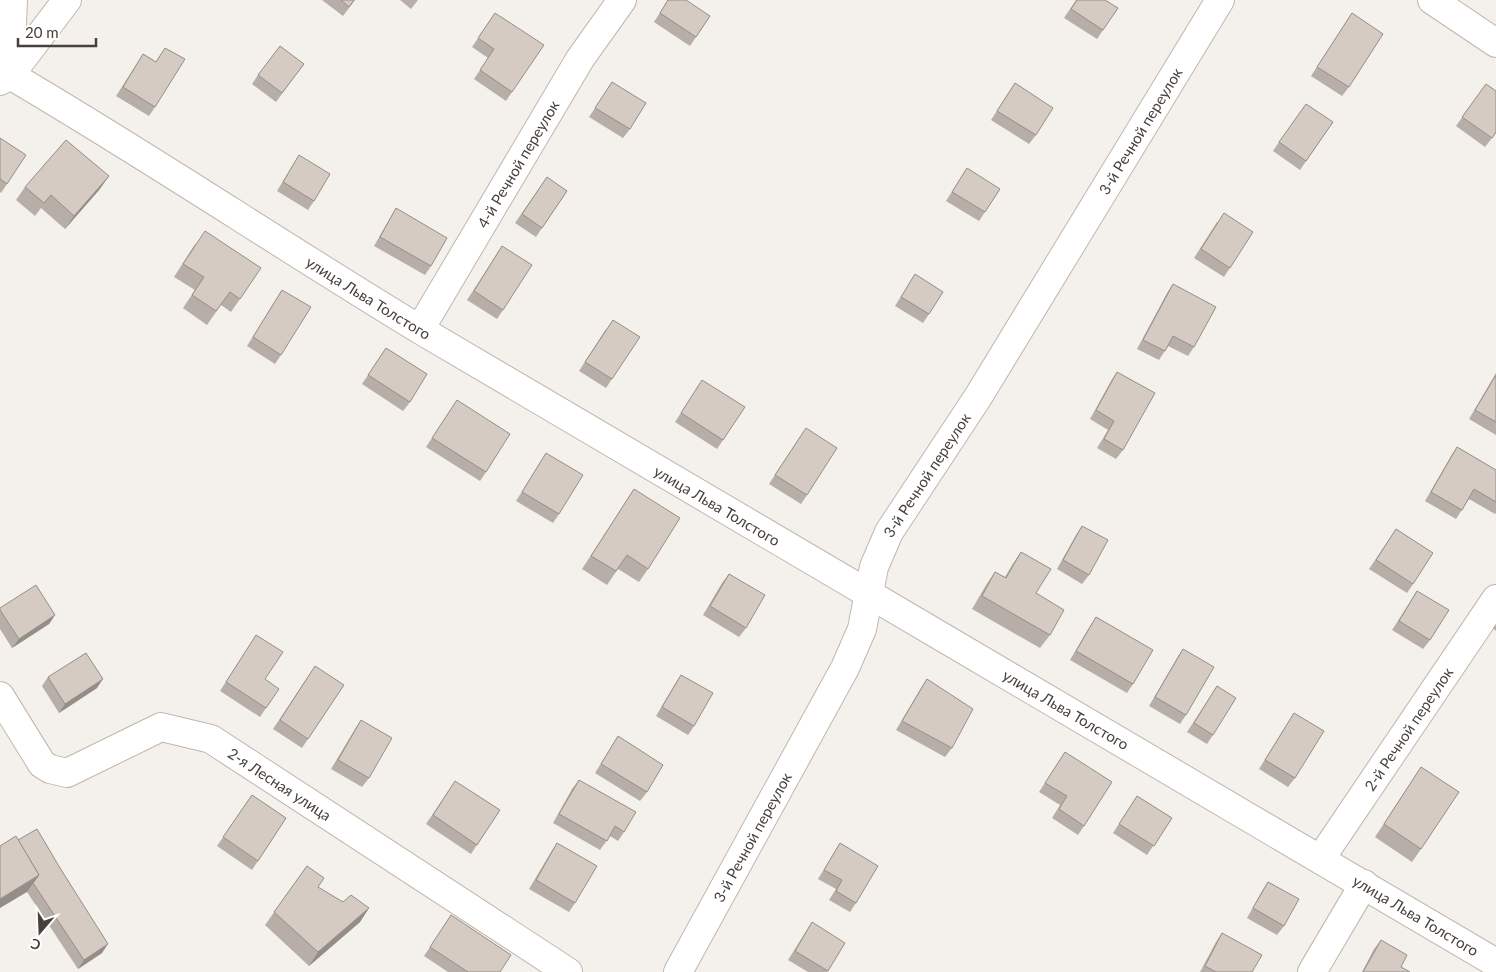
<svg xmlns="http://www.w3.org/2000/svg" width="1496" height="972" font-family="Lato,sans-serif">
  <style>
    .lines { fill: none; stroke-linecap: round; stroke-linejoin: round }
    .street-casing { stroke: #bfb7ae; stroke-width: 30 }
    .street { stroke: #fff; stroke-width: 28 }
    .wall { fill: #b7afa7 }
    .shaded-wall { fill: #958e88 }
    .building { fill: #d5cbc2; stroke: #958e88 }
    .labels { text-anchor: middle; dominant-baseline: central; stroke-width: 4; stroke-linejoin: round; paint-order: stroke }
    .street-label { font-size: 15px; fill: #48403a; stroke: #fff }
  </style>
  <rect width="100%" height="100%" fill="#f4f0eb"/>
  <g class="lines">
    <defs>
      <g id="street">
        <polyline points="1432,0 1496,43"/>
        <path id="s1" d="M10,75C150,157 285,248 424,332C780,545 1140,750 1496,963"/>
        <polyline points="10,75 13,0"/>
        <polyline points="0,81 10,75 67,0"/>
        <path id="s2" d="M420,329L580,59L622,0"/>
        <path id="s3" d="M0,696L42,764L50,769L67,773L161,727L211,739L568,972"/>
        <path id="s4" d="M1321,858L1496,599"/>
        <path id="s5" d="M678,972L845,668L862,629L874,567L889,532L978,397L1220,0"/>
        <polyline points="1312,972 1364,884"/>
      </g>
    </defs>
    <use href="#street" class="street-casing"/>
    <use href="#street" class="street"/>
  </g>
  <g class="wall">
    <polygon points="322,0 355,0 343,16"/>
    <polygon points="400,0 418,0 411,9"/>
    <polygon points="668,0 710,16 690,46 654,22"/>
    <polygon points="1076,0 1118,8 1097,39 1064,18"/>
    <polygon points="495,13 512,92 506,101 474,79 488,58 472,47"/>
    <polygon points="1352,13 1349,87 1342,96 1311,76"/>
    <polygon points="165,48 155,107 149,116 116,96 143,54 156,62"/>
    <polygon points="304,64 276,102 252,84 258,75"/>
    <polygon points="612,82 630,129 623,138 589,117"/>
    <polygon points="1015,83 1036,135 1029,144 991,120"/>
    <polygon points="1486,84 1496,133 1485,147 1456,126"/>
    <polygon points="1333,122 1300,170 1273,151 1279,142"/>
    <polygon points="0,138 7,184 1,193 0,192"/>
    <polygon points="299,155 314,201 308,210 277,191"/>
    <polygon points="967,168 985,212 979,221 946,201"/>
    <polygon points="109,176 99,190 65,229 41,208 35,216 16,200 25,187"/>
    <polygon points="547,177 567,191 536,237 515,223"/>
    <polygon points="396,208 431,266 425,275 374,246 390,218"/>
    <polygon points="1217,222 1253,232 1224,277 1194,258"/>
    <polygon points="195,244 240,299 231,312 221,305 207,325 183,308 195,290 174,277"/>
    <polygon points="502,246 503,310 497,319 467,300"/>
    <polygon points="915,274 929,314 923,323 895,306"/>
    <polygon points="1173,284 1194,347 1188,356 1168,346 1159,360 1137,349 1167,293"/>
    <polygon points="282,290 281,355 275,364 247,346"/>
    <polygon points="606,329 612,379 606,388 579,371"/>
    <polygon points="380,357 410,402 403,411 362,384"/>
    <polygon points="1117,372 1123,450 1116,459 1097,448 1108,430 1090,419 1111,381"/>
    <polygon points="1496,373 1496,435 1469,419"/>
    <polygon points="702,380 723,440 717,449 675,422"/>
    <polygon points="457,400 486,472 480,481 426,447"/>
    <polygon points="800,437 807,495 801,504 769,484"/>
    <polygon points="1457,447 1496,470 1496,513 1495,514 1469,499 1456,519 1425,501 1451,456"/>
    <polygon points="546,453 559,514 553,523 516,501"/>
    <polygon points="634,489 648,569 639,582 618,569 607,585 582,569"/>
    <polygon points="1082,526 1089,575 1082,584 1057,569 1076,535"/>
    <polygon points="1396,529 1413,584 1407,593 1369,569"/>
    <polygon points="1021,552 1036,593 1050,635 1040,648 972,609 986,585 995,572 1005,577 1012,565"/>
    <polygon points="729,574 746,628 739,637 703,615 722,583"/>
    <polygon points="1417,591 1430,640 1423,649 1392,630"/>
    <polygon points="0,608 55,615 49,624 12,648 0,629"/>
    <polygon points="1096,617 1133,684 1127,693 1070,660 1090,626"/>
    <polygon points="1496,624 1496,631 1493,628"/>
    <polygon points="256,635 265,679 266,708 260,717 220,691"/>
    <polygon points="1183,649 1186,715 1180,724 1149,706 1177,658"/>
    <polygon points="309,675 308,739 302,748 273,729"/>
    <polygon points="681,675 694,726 688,735 656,716 675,684"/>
    <polygon points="48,677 97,688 59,713 42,686"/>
    <polygon points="927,679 952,748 945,757 896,730 921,688"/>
    <polygon points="1217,686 1213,735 1207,744 1187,732"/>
    <polygon points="1294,713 1295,778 1288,787 1259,769"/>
    <polygon points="361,720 369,778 362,787 331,769 355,729"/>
    <polygon points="618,736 647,792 640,801 595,773"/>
    <polygon points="1065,752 1084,826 1078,835 1052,818 1060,805 1039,792"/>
    <polygon points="1421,767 1421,849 1412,862 1375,837"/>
    <polygon points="579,780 624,832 618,841 610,836 600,850 553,823 572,789"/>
    <polygon points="449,790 500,810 471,854 426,824"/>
    <polygon points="252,795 286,818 252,870 217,846"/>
    <polygon points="1137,796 1172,818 1147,855 1113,833"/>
    <polygon points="18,840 102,953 78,969 27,892"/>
    <polygon points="557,843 575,903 569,912 529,889 551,852"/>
    <polygon points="840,843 856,903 850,912 829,900 836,889 818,879"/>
    <polygon points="307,866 318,887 343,902 369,908 360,922 309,966 265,925"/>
    <polygon points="1268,882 1284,926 1277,935 1247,918 1262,891"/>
    <polygon points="451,915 500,972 448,972 424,956"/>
    <polygon points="812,922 828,971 827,972 808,972 788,960"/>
    <polygon points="1222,933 1252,972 1200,972 1216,942"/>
    <polygon points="1381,940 1401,967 1410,972 1362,972 1374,949"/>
  </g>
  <g class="shaded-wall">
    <polygon points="109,176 99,190 65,229 74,216"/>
    <polygon points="55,615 49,624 12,648 19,639"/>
    <polygon points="103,679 97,688 59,713 65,704"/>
    <polygon points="39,875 27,892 0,908 0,899"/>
    <polygon points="369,908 360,922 309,966 318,952"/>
    <polygon points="108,944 102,953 78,969 84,960"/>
  </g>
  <g class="building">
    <polygon points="341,0 354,0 349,7"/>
    <polygon points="668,0 686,0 710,16 696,37 660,13"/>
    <polygon points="1077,0 1105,0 1118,8 1103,30 1071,9"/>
    <polygon points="495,13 544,45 512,92 480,70 494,49 478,38"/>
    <polygon points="1352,13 1383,34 1349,87 1317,67"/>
    <polygon points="280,46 304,64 282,93 258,75"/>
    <polygon points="165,48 185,59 155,107 123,87 143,54 156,62"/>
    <polygon points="612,82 646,103 630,129 595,108"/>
    <polygon points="1015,83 1053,108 1036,135 997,111"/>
    <polygon points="1486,84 1496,91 1496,132 1492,138 1462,117"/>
    <polygon points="1306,104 1333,122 1306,161 1279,142"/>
    <polygon points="0,138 26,155 7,184 0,179"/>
    <polygon points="66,140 109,176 74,216 51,195 44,203 25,187"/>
    <polygon points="299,155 330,174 314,201 283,182"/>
    <polygon points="967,168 1000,189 985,212 952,192"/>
    <polygon points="547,177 567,191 542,228 522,214"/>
    <polygon points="396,208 447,238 431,266 380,237"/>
    <polygon points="1224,213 1253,232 1230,268 1201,249"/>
    <polygon points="205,231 261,268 240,299 230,292 216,311 192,295 204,277 183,264"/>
    <polygon points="502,246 532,265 503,310 474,291"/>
    <polygon points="915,274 943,292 929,314 901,297"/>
    <polygon points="1173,284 1216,307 1194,347 1173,336 1165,351 1143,340"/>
    <polygon points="282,290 311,307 281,355 253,337"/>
    <polygon points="613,320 640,337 612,379 585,362"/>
    <polygon points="386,348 427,374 410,402 368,375"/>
    <polygon points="1117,372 1155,393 1123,450 1104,439 1114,421 1096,410"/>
    <polygon points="1496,375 1496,422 1475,410"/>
    <polygon points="702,380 745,407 723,440 681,413"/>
    <polygon points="457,400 510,434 486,472 432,438"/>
    <polygon points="806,428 837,448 807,495 775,475"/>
    <polygon points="1457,447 1496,470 1496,502 1474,489 1462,510 1431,492"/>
    <polygon points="546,453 583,475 559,514 522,492"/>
    <polygon points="634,489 680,518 648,569 627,555 616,571 591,556"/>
    <polygon points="1082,526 1108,540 1089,575 1063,560"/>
    <polygon points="1396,529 1433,553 1413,584 1376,560"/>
    <polygon points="1021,552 1051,569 1036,593 1064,610 1050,635 982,596 995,572 1006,578"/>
    <polygon points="729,574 765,595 746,628 710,606"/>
    <polygon points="36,585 55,615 19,639 0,610 0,608"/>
    <polygon points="1417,591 1449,610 1430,640 1399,621"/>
    <polygon points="1096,617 1153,650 1133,684 1076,651"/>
    <polygon points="256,635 283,652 265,679 279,689 266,708 226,682"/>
    <polygon points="1183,649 1214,667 1186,715 1155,697"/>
    <polygon points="86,653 103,679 65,704 48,677"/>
    <polygon points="315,666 344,685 308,739 280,720"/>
    <polygon points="681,675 713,693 694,726 662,707"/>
    <polygon points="927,679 973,709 952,748 902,721"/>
    <polygon points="1217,686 1236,698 1213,735 1194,723"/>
    <polygon points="1294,713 1324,731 1295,778 1265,760"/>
    <polygon points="361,720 392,738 369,778 338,760"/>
    <polygon points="618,736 663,765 647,792 601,764"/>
    <polygon points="1065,752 1112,782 1084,826 1059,809 1067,796 1045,783"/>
    <polygon points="1421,767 1459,792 1421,849 1384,824"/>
    <polygon points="579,780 636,812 624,832 615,826 607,841 559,814"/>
    <polygon points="455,781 500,810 477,845 433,815"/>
    <polygon points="252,795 286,818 258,861 223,837"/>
    <polygon points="1137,796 1172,818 1154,846 1119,824"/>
    <polygon points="37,829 60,868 108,944 84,960 33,883 39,875 18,840"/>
    <polygon points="16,836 39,875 0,899 0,846"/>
    <polygon points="557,843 597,866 575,903 536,880"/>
    <polygon points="840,843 878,866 856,903 836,891 842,880 824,870"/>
    <polygon points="307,866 324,878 318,887 343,902 351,895 369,908 318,952 274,912"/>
    <polygon points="1268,882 1299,899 1284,926 1253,908"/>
    <polygon points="451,915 511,955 500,972 468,972 430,947"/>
    <polygon points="812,922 845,943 828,971 795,951"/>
    <polygon points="1222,933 1262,955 1252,972 1216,972 1205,966"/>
    <polygon points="1381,940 1407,955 1401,967 1410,972 1363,972"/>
  </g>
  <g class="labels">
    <g class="street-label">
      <text stroke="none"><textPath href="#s5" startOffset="964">3-й Речной переулок</textPath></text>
      <text stroke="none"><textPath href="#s2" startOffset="192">4-й Речной переулок</textPath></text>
      <text stroke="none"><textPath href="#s1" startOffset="422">улица Льва Толстого</textPath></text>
      <text stroke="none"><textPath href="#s5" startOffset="559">3-й Речной переулок</textPath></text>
      <text stroke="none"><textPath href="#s1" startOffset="828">улица Льва Толстого</textPath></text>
      <text stroke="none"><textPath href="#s1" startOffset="1232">улица Льва Толстого</textPath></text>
      <text stroke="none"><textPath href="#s4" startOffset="156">2-й Речной переулок</textPath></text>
      <text stroke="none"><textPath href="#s3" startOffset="345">2-я Лесная улица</textPath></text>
      <text stroke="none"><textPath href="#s5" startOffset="154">3-й Речной переулок</textPath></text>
      <text stroke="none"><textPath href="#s1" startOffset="1638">улица Льва Толстого</textPath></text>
    </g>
  </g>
  <g transform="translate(40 932) rotate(199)" stroke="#ffffff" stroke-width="4" paint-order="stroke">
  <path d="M0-4L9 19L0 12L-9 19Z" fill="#48403a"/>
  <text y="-8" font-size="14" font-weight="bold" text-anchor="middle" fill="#48403a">С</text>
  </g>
  <path d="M18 38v8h78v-8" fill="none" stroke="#48403a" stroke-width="2.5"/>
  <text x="25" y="38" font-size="15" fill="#48403a" stroke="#ffffff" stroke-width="4" paint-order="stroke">20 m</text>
</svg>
